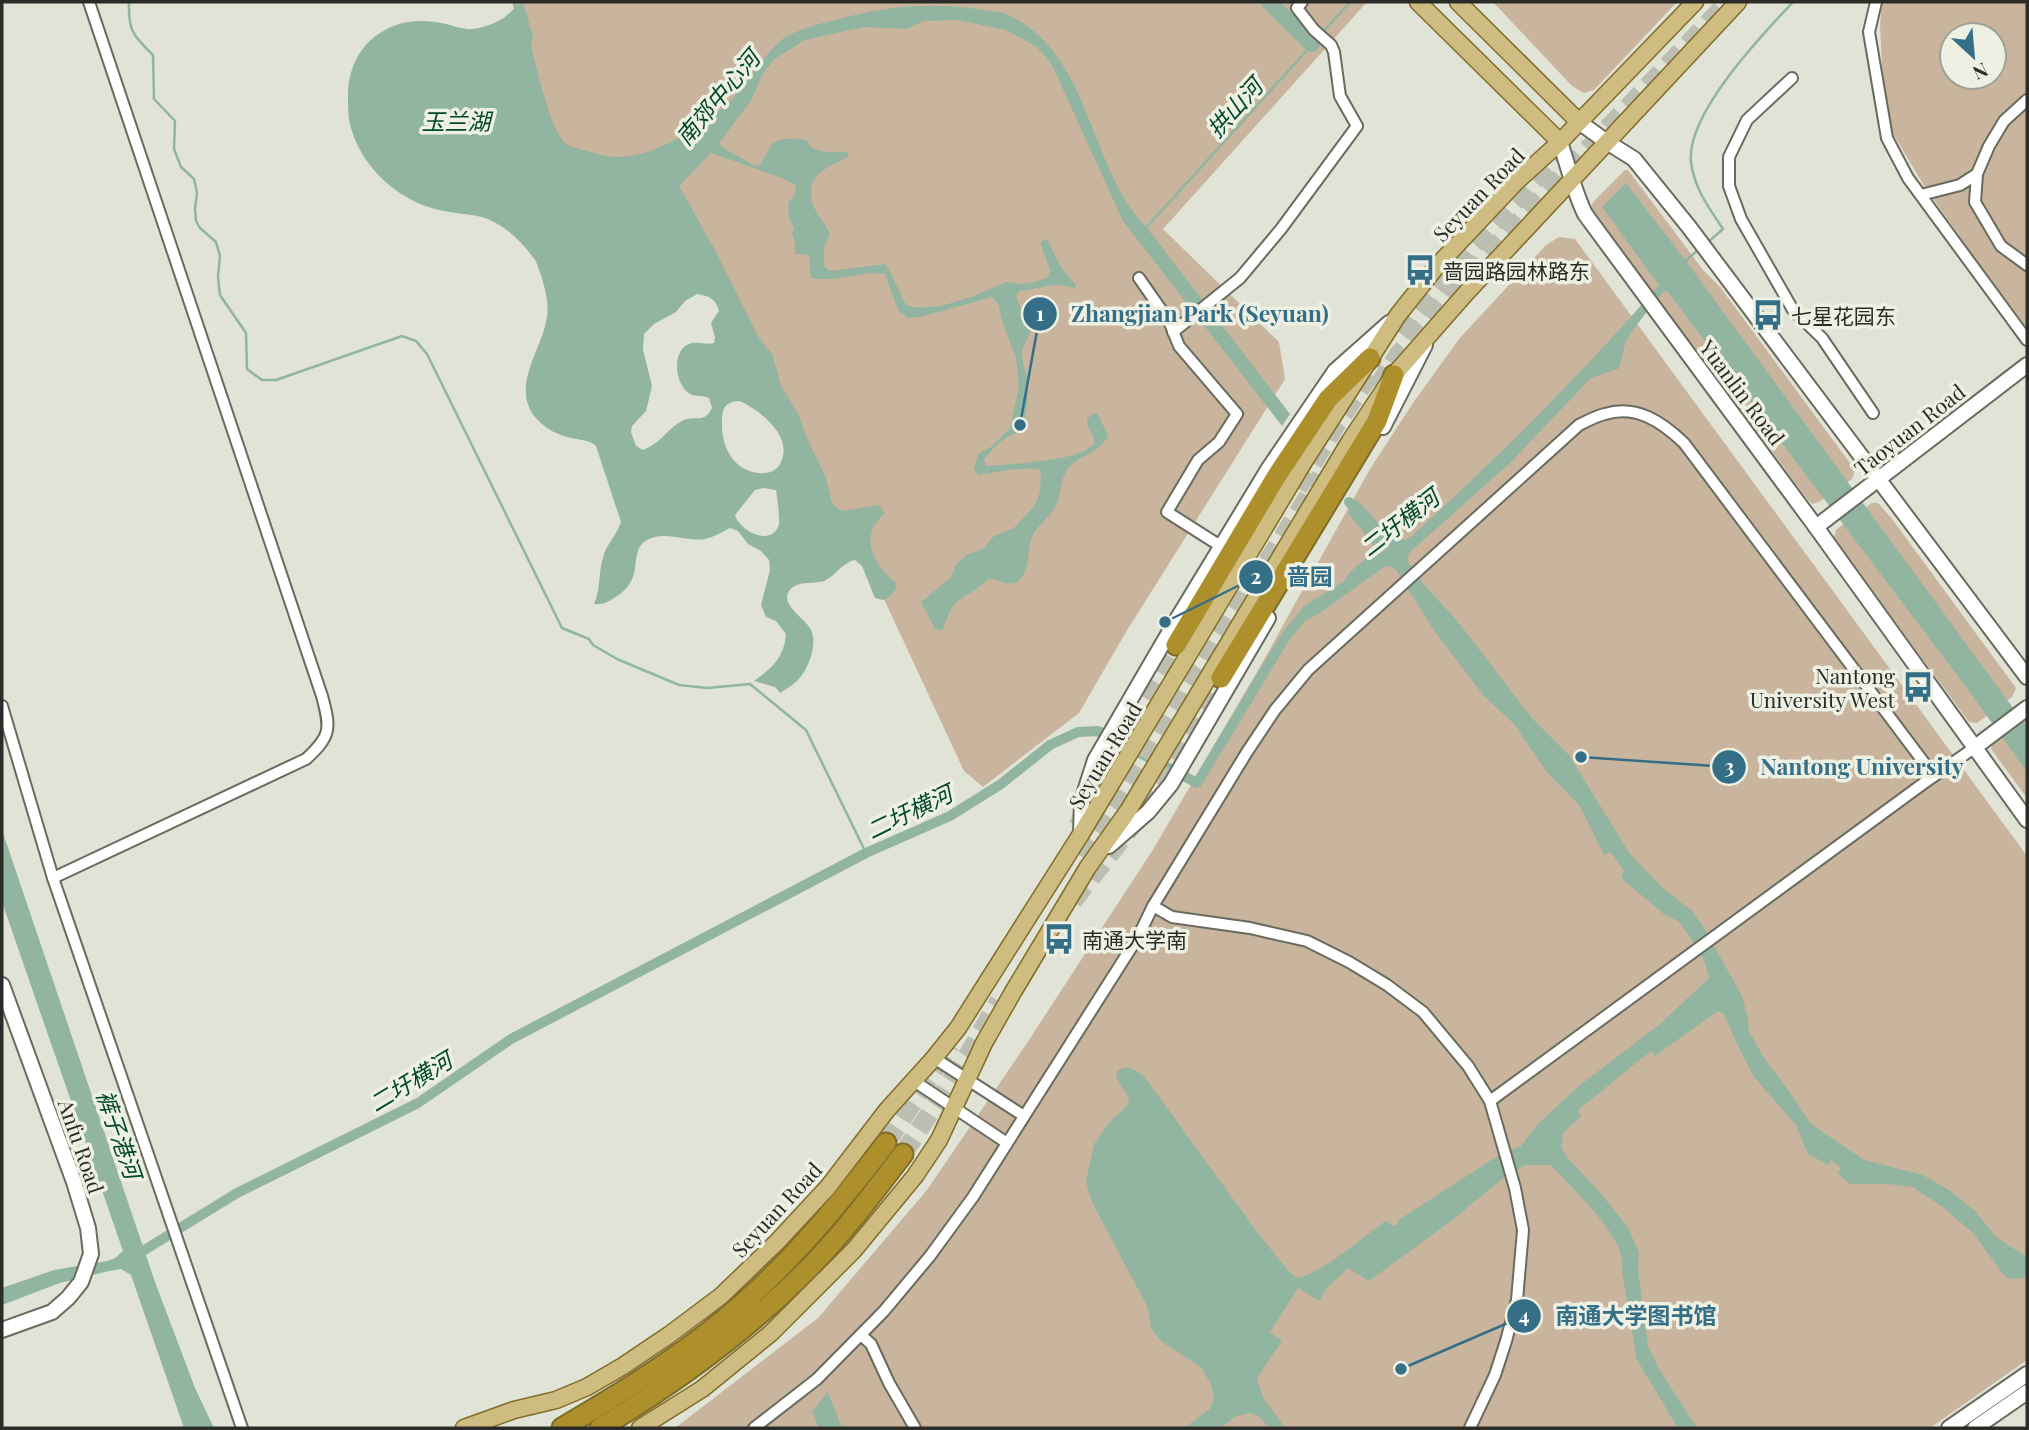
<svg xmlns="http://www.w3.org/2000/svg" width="2029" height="1430" font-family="'Playfair Display','Noto Sans SC',serif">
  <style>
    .green { fill: #c9b49d; fill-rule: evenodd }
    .water { fill: #91b5a0; fill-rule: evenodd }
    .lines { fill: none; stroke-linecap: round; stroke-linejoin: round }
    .stream { stroke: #91b5a0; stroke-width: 2.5 }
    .canal { stroke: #91b5a0; stroke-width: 10 }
    .river { stroke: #91b5a0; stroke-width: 16 }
    .highway-tunnel { stroke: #bcbeb2; stroke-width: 19; stroke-dasharray: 19 10; stroke-linecap: butt }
    .street-casing { stroke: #696b5f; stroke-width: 14 }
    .secondary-casing { stroke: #696b5f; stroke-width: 18 }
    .primary-casing { stroke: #806d2a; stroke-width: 19 }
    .highway-casing { stroke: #806d2a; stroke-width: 23 }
    .street { stroke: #fff; stroke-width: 10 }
    .secondary { stroke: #fff; stroke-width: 14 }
    .primary { stroke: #cebc80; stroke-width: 16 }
    .highway { stroke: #ad902b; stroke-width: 19 }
    .labels { text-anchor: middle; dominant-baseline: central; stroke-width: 7; stroke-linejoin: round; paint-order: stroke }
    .street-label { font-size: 21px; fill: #2b2c27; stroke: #edf0e2 }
    .poi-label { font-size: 21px; fill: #2b2c27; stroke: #edf0e2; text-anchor: start }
    .water-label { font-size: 23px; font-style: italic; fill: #01472c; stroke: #edf0e2 }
    .leader { fill: none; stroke: #346f87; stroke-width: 2.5 }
    .callout-dot { fill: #346f87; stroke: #edf0e2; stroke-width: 2.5 }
    .mark-label { font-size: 21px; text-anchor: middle; font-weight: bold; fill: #fff }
    .callout-label { font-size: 23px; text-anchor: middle; font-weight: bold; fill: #346f87; stroke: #edf0e2; stroke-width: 7; stroke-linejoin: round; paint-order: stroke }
  </style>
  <rect width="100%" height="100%" fill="#e0e3d5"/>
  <g class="green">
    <polygon points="512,2 1367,2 1163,229 1279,342 1285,379 1126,632 1079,713 983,787 964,771 864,556 805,471 700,244 550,165"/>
    <polygon points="1493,2 1677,2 1594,90 1584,93 1572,86"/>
    <path d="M1882,2H2027V328L1986,274L1923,184L1885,120L1880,25ZM1952,35H1994V77H1952Z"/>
    <polygon points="1625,170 1628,170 1703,270 1720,287 1855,470 1852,479 1819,502 1813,504 1807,499 1758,432 1735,405 1591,211 1593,202"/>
    <polygon points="1559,237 1575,239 2027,856 2027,1360 1930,1428 675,1428 818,1318 927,1190 1027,1043 1154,848 1261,665 1370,469 1413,403 1459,339 1546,245"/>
    <polygon points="1872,503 1878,503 1892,519 2016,688 2012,697 1977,723 1969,722 1834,539 1836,530"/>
    <polygon points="2027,718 2027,798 1991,749 1993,744"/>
  </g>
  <g class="water">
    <path d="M523,2L533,37L531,47C537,69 550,127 564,142C569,147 580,149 588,151C598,155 608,157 619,157C657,157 708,123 734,97C748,82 770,46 786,37C799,29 815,25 831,21C881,7 931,1 982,10C991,11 1001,12 1008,15C1091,52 1088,168 1147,228L1290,414L1282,426L1123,221L1062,87L1052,65L1037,47L1006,30L957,20L923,21L907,29L863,27L805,40L773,60L761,77L752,99L719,143L722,147L751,164L759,166L773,142C786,138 796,137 809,141L808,144C818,155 834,151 848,152V157C826,168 804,175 813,205C816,213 825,224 830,234L824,247V266L829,271L886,264L906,305C936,315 979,293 1007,282C1022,286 1034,283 1048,277L1050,270L1040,242L1045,239L1048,241L1060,266L1076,285L1075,288C1048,281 1044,289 1019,291L1016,296L1024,317L1028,322L1035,317L1037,322C1034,325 1022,348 1022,352C1021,360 1026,371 1028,380C1029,389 1026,423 1022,431C1007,434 992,448 984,460L986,466C1007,465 1070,460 1086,450C1089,448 1092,445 1095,443C1093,434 1087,428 1087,419L1092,414L1097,413L1108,435C1101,455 1073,455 1065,474C1060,483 1061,495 1056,505C1050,519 1035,525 1031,540C1027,553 1030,572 1018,581C1009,588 998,578 988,579C978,591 964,594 954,605C949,610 947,620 944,627L942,630H937L934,627L921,602L951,577L956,565L968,554L983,549L994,536L1014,528L1035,505L1040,492L1041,470C1032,465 992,473 978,475L974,468L978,454L991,447L1010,428L1019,387L1016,358L1001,318L999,305L992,297L924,316L908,318L899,312L885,274C861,270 836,283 811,278L809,255L795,254V242L792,234L794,229L789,217L788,203L795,195L796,186L782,178L711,153L679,186L714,248L759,338L772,354L781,385L799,416L807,438L826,478L832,503L838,509L844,511L878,505L885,513C858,536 873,564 896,583V589L889,597L883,600L875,598L862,566L855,560C840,564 837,575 824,581C815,584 801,581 793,587C774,602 806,618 811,630C818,645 808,669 798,680C793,685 786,689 780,693L775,687L754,681C772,668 784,658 786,634L776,621L766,617L761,605L770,570L769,560L761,551L748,544L738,531L730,528C722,532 714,537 705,539C686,542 664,530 647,540C626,552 648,579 614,598C608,602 602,605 594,604C601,589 598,574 603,558C606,544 616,537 621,522L596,446C589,440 585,441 577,439C560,437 542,428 532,413C513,383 543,347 547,317C549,303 545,288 541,275C538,268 537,261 532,256C520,240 506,227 488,219C471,213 452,214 435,209C397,199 362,167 351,128C348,118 348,106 348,96C348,71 358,47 380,33C401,19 423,19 446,24C455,26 464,30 472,29C482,28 494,24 502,19C510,14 514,7 523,2ZM697,294C708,296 716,298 719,311L711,323L715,337L714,343C707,345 699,342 692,343C670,348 674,387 692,395C697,397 703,395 709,398L712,408C704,424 697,415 684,420C667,428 662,443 643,450L636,446L631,432L632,426L646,411L652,386L643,350L644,334L654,324L676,312L685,301ZM740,401C761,411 793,436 781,462C777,471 769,474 759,473C733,471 721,446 722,422C722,417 722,411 725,407C729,402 735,401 740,401ZM763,488L776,490C777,496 780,519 779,524C773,547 741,533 735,515L755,490Z"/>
    <path d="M1626,183L1686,261L2027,727V772L1966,687L1668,292L1664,291C1652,307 1635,324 1626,342C1622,351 1623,360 1618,369L1591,378L1511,462L1409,553L1407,561L1426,587L1459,623L1531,717L1569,755L1630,854L1664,889L1692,911L1702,925L1741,994L1747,1014L1749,1031L1764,1058L1791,1094L1811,1124L1864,1160L1923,1175L1949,1190L1976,1212L1996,1237L2027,1257V1278L2010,1279L2003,1274L1974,1234L1944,1208L1913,1187L1889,1184H1850L1837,1173L1842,1168L1831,1160L1828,1165L1808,1154L1796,1125L1754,1077L1736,1042L1724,1014L1718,1011L1655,1056L1651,1051L1578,1110L1581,1116L1564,1132L1561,1147L1567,1157L1603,1196L1628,1228L1639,1252L1638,1269L1648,1346L1659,1369L1697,1428H1678L1637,1360L1622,1271C1622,1265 1622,1259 1621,1254C1612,1225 1572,1188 1551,1165H1525L1501,1180L1451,1221L1369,1281L1348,1268L1326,1289L1319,1301L1298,1288L1270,1332L1282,1341L1257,1378L1263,1397L1285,1428H1270L1258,1416L1250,1413L1237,1416L1220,1428H1184L1210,1409L1214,1399L1212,1386L1201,1367L1165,1344L1158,1338L1151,1328L1148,1308L1092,1202L1086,1182L1094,1144L1109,1123L1127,1106L1129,1101L1127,1095L1116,1078L1117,1071C1127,1064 1135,1069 1144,1076L1257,1232L1289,1272L1298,1278C1324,1272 1362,1237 1386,1221L1394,1226L1399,1223L1397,1221L1496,1157L1521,1146L1537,1125L1579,1086L1660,1024L1709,978L1704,960L1688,934L1678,921L1665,915L1621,878L1624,871L1610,852L1604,855L1580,806L1546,771L1514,724L1484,696L1433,629L1397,571L1391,566L1384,567L1320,613L1284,632L1304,606L1344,581L1349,573L1377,549L1348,513L1356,499L1385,530L1397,540H1405L1412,536C1499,456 1582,374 1659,285L1602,207Z"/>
    <polygon points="2,830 155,1282 195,1388 214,1428 184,1428 131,1275 121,1269 109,1271 60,1283 2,1305 2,1288 54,1270 107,1261 115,1258 123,1251 2,902"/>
    <polygon points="828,1392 842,1428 819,1428 812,1412"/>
  </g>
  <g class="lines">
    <g class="stream">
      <path d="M129,2C128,30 133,36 153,55L154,99L175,121L174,149L181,167L194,179L197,193L195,209L196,221L200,228L216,242L220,256L218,277L220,295L246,333L247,369L262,380H276L402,336L416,341L427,354L562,628L589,639L593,645L617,659L679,685L707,688L750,684L806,730L866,853"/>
      <polyline points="514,2 516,9"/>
      <polyline points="1322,33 1350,2"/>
      <polyline points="1146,228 1318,38"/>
      <path d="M1707,243L1723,229C1709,208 1694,188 1691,162C1686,114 1762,35 1793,2"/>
      <polyline points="1683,263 1699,249"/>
    </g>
    <g class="canal">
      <polyline points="1349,502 1361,515"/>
      <polyline points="133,1257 237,1193 418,1103 511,1039 866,853 950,816 1001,784 1050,745 1078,732 1098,731 1197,783 1286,636 1300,619"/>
    </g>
    <polyline class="river" points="1269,2 1312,44"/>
    <g class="highway-tunnel">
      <polyline points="1400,333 1446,275 1573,139"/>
      <polyline points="1377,388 1398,355 1458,285 1728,2"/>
      <polyline points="1298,488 1336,425 1378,363"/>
      <polyline points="1078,826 1112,751 1176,645"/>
      <polyline points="1086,859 1173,712 1321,476"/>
      <polyline points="1073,901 1139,817 1221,678"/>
      <polyline points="886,1143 951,1045"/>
      <polyline points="903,1154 968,1055 999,1001"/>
    </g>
    <defs>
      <g id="street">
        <polyline points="1876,2 1869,32 1887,138 1908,178 2027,340"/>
        <polyline points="1792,78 1747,120 1729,157 1729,186 1741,219 1793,310 1822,338 1873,413"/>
        <polyline points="1977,174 1975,202 2001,246 2027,265"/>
        <polyline points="1921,195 1960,185 1977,174 1989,146 2004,121 2027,100"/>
        <polyline points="1139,278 1169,321 1179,346 1237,414 1219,442 1198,460 1167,512 1222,547"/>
        <polyline points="1173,332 1240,278 1281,229 1357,126 1340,96 1334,52 1331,45 1314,30 1297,8 1302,2"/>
        <polyline points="2,706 53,878 242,1428"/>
        <path d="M53,878L306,759C331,736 331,729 322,696L89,2"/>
        <polyline points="1153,906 1172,917 1250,928 1307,941 1349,962 1387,985 1423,1012 1468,1066 1490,1101 1515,1188 1523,1230 1517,1300 1506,1341 1495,1375 1470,1428"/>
        <polyline points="934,1058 1024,1116"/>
        <polyline points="914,1081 1007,1143"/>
        <polyline points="1490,1101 1924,783 1974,748"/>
        <polyline points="861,1335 871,1344 889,1383 915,1428"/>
        <path d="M754,1428L817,1379L884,1311L930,1256L973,1197L1138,937L1153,906L1247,752L1275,710L1308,670L1579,425C1587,421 1596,416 1605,414C1636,404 1662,422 1684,443L1934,776"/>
      </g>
      <g id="secondary">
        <polyline points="1579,122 1607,142 1634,159 1689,227 2027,677"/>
        <path d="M1560,142C1568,166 1574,191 1585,214L1816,527L2027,820"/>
        <polyline points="1383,427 1425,345"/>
        <polyline points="1816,527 2027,365"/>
        <polyline points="1974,748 2027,708"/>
        <polyline points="1081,834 1082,801 1095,760 1173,626 1269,468 1335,371 1389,323"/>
        <polyline points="1109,846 1148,812 1171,784 1268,618"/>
        <polyline points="2,985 74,1182 88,1228 91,1254 81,1282 68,1298 52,1312 2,1330"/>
        <polyline points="1949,1428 2027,1374"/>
        <polyline points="1975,1428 2027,1392"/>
      </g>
      <g id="primary">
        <polyline points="1418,2 1560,142"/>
        <polyline points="1458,2 1579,122"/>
        <polyline points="464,1428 514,1410 556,1400 587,1387 623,1366 669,1335 721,1296 777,1242 828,1187 887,1110 934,1058 958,1028 1081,834 1305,460 1398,315 1437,266 1516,182 1560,142 1695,2"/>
        <polyline points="640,1428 702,1389 771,1333 854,1250 915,1176 939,1140 984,1043 1013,992 1088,867 1128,811 1350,441 1394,375 1467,292 1738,2"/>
      </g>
      <g id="highway">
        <polyline points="1176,645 1276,477 1328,399 1370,358"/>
        <polyline points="1221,678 1377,421 1394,375"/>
        <path d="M562,1428C628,1389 695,1348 751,1296C802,1249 844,1198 886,1143"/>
        <path d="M600,1428C677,1382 748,1330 811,1266C845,1231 874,1192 903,1154"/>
      </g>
    </defs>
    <use href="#street" class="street-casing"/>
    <use href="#secondary" class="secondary-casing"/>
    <use href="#primary" class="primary-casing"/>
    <use href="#highway" class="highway-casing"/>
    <use href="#street" class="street"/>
    <use href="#secondary" class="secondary"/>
    <use href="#primary" class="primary"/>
    <use href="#highway" class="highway"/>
  </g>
  <defs>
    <symbol id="bus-bare" viewBox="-9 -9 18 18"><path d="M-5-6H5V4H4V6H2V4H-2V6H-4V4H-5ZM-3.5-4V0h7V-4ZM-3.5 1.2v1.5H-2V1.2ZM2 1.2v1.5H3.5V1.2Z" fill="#346f87" stroke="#edf0e2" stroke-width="2.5" paint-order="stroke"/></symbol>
  </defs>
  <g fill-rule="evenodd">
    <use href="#bus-bare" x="1398" y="248" width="44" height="44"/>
    <use href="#bus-bare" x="1746" y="293" width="44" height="44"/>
    <use href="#bus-bare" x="1896" y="665" width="44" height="44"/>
    <use href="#bus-bare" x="1037" y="917" width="44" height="44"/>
  </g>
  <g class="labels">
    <g class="street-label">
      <text transform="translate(1478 194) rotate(-46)">Seyuan Road</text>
      <text transform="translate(1743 392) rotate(53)">Yuanlin Road</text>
      <text transform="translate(1909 429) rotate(-38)">Taoyuan Road</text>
      <text transform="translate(1104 755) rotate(-59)">Seyuan Road</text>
      <text transform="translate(82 1146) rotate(71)">Anfu Road</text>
      <text transform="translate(776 1209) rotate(-47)">Seyuan Road</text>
    </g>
    <g class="poi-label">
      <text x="1443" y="270">啬园路园林路东</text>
      <text x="1791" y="315">七星花园东</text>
      <text x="1895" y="675" text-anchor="end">Nantong<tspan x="1895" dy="24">University West</tspan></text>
      <text x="1082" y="939">南通大学南</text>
    </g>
    <g class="water-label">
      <text transform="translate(717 97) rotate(-50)">南郊中心河</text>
      <text transform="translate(1234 107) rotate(-48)">拱山河</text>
      <text x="456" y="120">玉兰湖</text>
      <text transform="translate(1399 522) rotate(-38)">二圩横河</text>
      <text transform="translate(909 811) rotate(-26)">二圩横河</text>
      <text transform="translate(410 1081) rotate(-31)">二圩横河</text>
      <text transform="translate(120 1134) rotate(71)">裤子港河</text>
    </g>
  </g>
  <path class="leader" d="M1020 425L1040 314M1165 622L1256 577M1581 757L1729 767M1401 1369L1524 1316"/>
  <g class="callout-dot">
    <circle cx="1020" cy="425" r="7"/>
    <circle cx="1165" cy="622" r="7"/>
    <circle cx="1581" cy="757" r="7"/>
    <circle cx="1401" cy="1369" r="7"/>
    <circle cx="1040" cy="314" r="18"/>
    <circle cx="1256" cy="577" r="18"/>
    <circle cx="1729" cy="767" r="18"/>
    <circle cx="1524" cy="1316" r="18"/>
  </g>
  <g class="mark-label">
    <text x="1040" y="321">1</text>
    <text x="1256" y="584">2</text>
    <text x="1729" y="774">3</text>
    <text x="1524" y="1323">4</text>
  </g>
  <g class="callout-label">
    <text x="1200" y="322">Zhangjian Park (Seyuan)</text>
    <text x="1310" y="585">啬园</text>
    <text x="1862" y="775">Nantong University</text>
    <text x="1636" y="1324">南通大学图书馆</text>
  </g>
  <rect width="2029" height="1430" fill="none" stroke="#2b2c27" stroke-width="7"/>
  <g transform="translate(1973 56) rotate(154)"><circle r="33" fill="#edf0e2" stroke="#9fa297" stroke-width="2"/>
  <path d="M0-5L12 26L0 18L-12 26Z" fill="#346f87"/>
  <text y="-10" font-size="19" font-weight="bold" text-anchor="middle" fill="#2b2c27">N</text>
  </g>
</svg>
